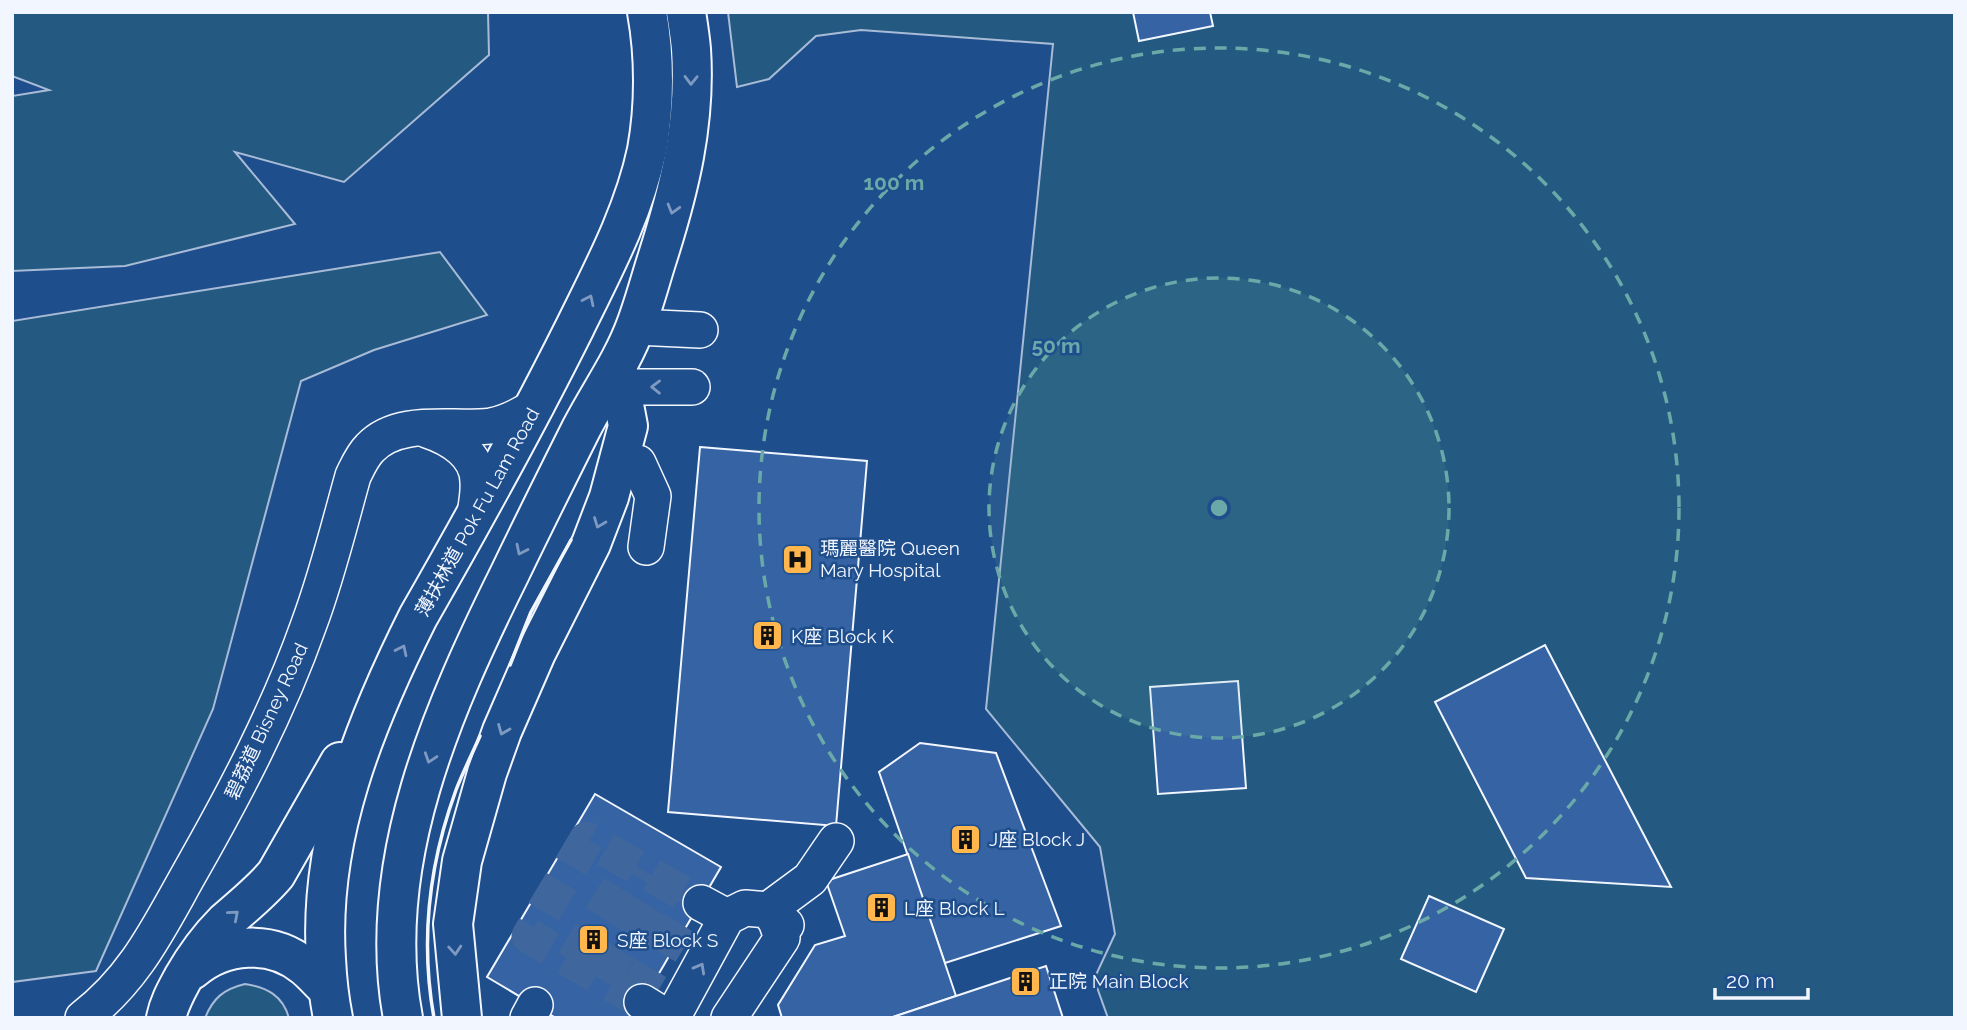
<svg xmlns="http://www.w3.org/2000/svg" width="1967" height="1030" font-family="Raleway,'Noto Sans TC',sans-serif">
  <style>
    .green { fill: #245a82; stroke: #a8bbd7; stroke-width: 2 }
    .building { fill: #3563a3; stroke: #f2f6ff; stroke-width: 2 }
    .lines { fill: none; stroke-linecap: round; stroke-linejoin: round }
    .minor-tunnel { stroke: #3f679d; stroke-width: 35; stroke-dasharray: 35 18; stroke-linecap: butt }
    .minor-casing { stroke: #f2f6ff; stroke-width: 38 }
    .major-casing { stroke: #f2f6ff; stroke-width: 42 }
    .minor { stroke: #1f4e8c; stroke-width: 35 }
    .major { stroke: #1f4e8c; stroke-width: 38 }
    .wall { stroke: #f2f6ff; stroke-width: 3.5 }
    .oneway { stroke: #7e9ac0 }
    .ring { fill: none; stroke: #6aa9a8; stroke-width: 3.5; stroke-dasharray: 12 9 }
    .labels { text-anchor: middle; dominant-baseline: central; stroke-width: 5; stroke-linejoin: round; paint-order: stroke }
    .street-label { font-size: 19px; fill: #f2f6ff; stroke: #1f4e8c }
    .poi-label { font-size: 19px; fill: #f2f6ff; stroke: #1f4e8c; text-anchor: start }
    .centre { fill: #6aa9a8; stroke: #1f4e8c; stroke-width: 3.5 }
    .ring-label { font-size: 21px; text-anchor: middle; font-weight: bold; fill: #6aa9a8; stroke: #1f4e8c; stroke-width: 5; stroke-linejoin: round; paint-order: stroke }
  </style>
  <rect width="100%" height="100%" fill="#1f4e8c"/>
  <g class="green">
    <polygon points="12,12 488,12 489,55 344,182 235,152 295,224 125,266 12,271 12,96 49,90 12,76"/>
    <polygon points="728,12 1955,12 1955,1018 1108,1018 1094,979 1115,934 1100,847 986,709 1053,44 861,30 816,36 769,79 737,87"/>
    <polygon points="440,252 487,315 374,350 301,381 213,709 96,971 12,982 12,321"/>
    <path d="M245,984C267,987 283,996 289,1018H205C213,998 224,989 245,984Z"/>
  </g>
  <g class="building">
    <polygon points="1133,12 1210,12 1213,26 1139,41"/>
    <polygon points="700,447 867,461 836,826 668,812"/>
    <polygon points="1545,645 1671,887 1526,878 1435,702"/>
    <polygon points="1238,681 1246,788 1158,794 1150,687"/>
    <polygon points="920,743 996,753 1061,926 945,963 879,772"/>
    <polygon points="595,794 721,867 633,1018 556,1018 487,977"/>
    <polygon points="908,854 956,996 890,1018 782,1018 778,1005 815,945 845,936 826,881"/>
    <polygon points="1429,896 1504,929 1476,992 1401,959"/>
    <polygon points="1046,966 1063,1018 890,1018"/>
  </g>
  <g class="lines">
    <g class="minor-tunnel">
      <polyline points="573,962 633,864"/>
      <polyline points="602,980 663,882"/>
      <polyline points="633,998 694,898"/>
      <polyline points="642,1002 529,936 587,839 701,903"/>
    </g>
    <defs>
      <g id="minor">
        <polyline points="636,327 700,330"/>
        <polyline points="621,387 692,387"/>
        <path d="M427,430C451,438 478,454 478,482C479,493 476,505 475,516"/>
        <polyline points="620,459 638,463 653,496 646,547"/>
        <polyline points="701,903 727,917"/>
        <polyline points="786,925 768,910 810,879 836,841"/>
        <polyline points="642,1002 668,1018"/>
        <path d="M83,1018C135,978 158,929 189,874C235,793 278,712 309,624C327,576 339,526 353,476C358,466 362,456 370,448C399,417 453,431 491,426C508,423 522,415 536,406"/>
        <polyline points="528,1018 535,1005"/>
        <polyline points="672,1018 727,917 745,908 768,910 776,921 782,938 729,1018"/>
      </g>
      <g id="major">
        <path d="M192,970C223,943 271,939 304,966C313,973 320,982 328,989"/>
        <path d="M166,1018C169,1003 176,991 183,978C195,957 208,939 225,922C243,906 261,892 276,874L340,762"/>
        <path d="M333,1018C329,998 327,979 326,959C318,838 365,723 418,617C473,521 526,425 575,327C603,270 634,212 647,150C655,106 655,56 647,12"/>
        <path d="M403,1018C374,863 443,708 510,573C533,525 557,477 581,429C599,394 622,363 636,325C644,304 650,281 657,259C679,190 696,123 691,49C690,37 688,25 686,12"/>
        <polyline points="462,1018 453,924 462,861 487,773 502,731 536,653 591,544 609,497 628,426 617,368"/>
      </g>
    </defs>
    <use href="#minor" class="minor-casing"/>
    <use href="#major" class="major-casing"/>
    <use href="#minor" class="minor"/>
    <use href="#major" class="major"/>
    <g class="wall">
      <polyline points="510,665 531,612 571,540"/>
      <path d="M434,1018C420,940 429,864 456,790C463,772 472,754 480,736"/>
    </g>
  </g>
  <defs><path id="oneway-chevron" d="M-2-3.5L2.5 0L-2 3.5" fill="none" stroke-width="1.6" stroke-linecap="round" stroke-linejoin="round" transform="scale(1.75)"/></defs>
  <g class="oneway">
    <use href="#oneway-chevron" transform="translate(691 80) rotate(91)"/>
    <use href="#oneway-chevron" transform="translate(673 209) rotate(106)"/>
    <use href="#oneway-chevron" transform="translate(589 300) rotate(-64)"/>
    <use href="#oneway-chevron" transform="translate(656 387) rotate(-179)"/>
    <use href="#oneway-chevron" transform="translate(599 523) rotate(111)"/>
    <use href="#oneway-chevron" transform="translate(521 550) rotate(116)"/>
    <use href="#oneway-chevron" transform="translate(402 650) rotate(-64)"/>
    <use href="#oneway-chevron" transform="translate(503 730) rotate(112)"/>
    <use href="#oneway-chevron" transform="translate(430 758) rotate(108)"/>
    <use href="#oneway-chevron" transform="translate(234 915) rotate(-41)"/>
    <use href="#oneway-chevron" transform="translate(455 950) rotate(86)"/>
    <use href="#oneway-chevron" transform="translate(700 968) rotate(-61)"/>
  </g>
  <circle cx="1219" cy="508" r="230" fill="#6aa9a8" fill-opacity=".12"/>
  <g class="ring">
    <circle cx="1219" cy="508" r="230"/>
    <circle cx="1219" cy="508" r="460"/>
  </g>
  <defs>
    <symbol id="hospital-square" viewBox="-11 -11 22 22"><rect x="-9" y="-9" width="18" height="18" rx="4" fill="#ffb74d" stroke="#1f4e8c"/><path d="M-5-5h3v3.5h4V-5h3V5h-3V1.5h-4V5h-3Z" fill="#111"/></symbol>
    <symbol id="building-square" viewBox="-11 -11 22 22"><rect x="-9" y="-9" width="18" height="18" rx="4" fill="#ffb74d" stroke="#1f4e8c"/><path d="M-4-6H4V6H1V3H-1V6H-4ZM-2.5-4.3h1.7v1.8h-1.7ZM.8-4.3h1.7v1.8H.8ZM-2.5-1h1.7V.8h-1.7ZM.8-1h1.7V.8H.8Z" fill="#111"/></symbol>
  </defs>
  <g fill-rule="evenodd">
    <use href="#hospital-square" x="780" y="542" width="35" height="35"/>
    <use href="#building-square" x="750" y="618" width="35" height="35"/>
    <use href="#building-square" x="948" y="822" width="35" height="35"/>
    <use href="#building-square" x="864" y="890" width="35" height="35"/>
    <use href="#building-square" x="576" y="922" width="35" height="35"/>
    <use href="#building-square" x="1008" y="964" width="35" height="35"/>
  </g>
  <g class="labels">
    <g class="street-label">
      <text transform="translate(477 512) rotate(-61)">薄扶林道 Pok Fu Lam Road</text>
      <text transform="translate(266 721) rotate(-65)">碧荔道 Bisney Road</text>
    </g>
    <g class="poi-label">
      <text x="820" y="548">瑪麗醫院 Queen<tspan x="820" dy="22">Mary Hospital</tspan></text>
      <text x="791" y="636">K座 Block K</text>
      <text x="989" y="839">J座 Block J</text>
      <text x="904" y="908">L座 Block L</text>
      <text x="617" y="940">S座 Block S</text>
      <text x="1049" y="981">正院 Main Block</text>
    </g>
  </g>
  <circle cx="1219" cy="508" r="10" class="centre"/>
  <g class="ring-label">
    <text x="894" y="190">100 m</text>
    <text x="1056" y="353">50 m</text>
  </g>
  <rect width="1967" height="1030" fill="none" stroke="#f2f6ff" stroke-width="28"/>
  <path d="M1715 988v10h93v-10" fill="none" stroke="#f2f6ff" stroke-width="3.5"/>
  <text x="1726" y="988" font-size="21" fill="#f2f6ff" stroke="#1f4e8c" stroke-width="5" paint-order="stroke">20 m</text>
</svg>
